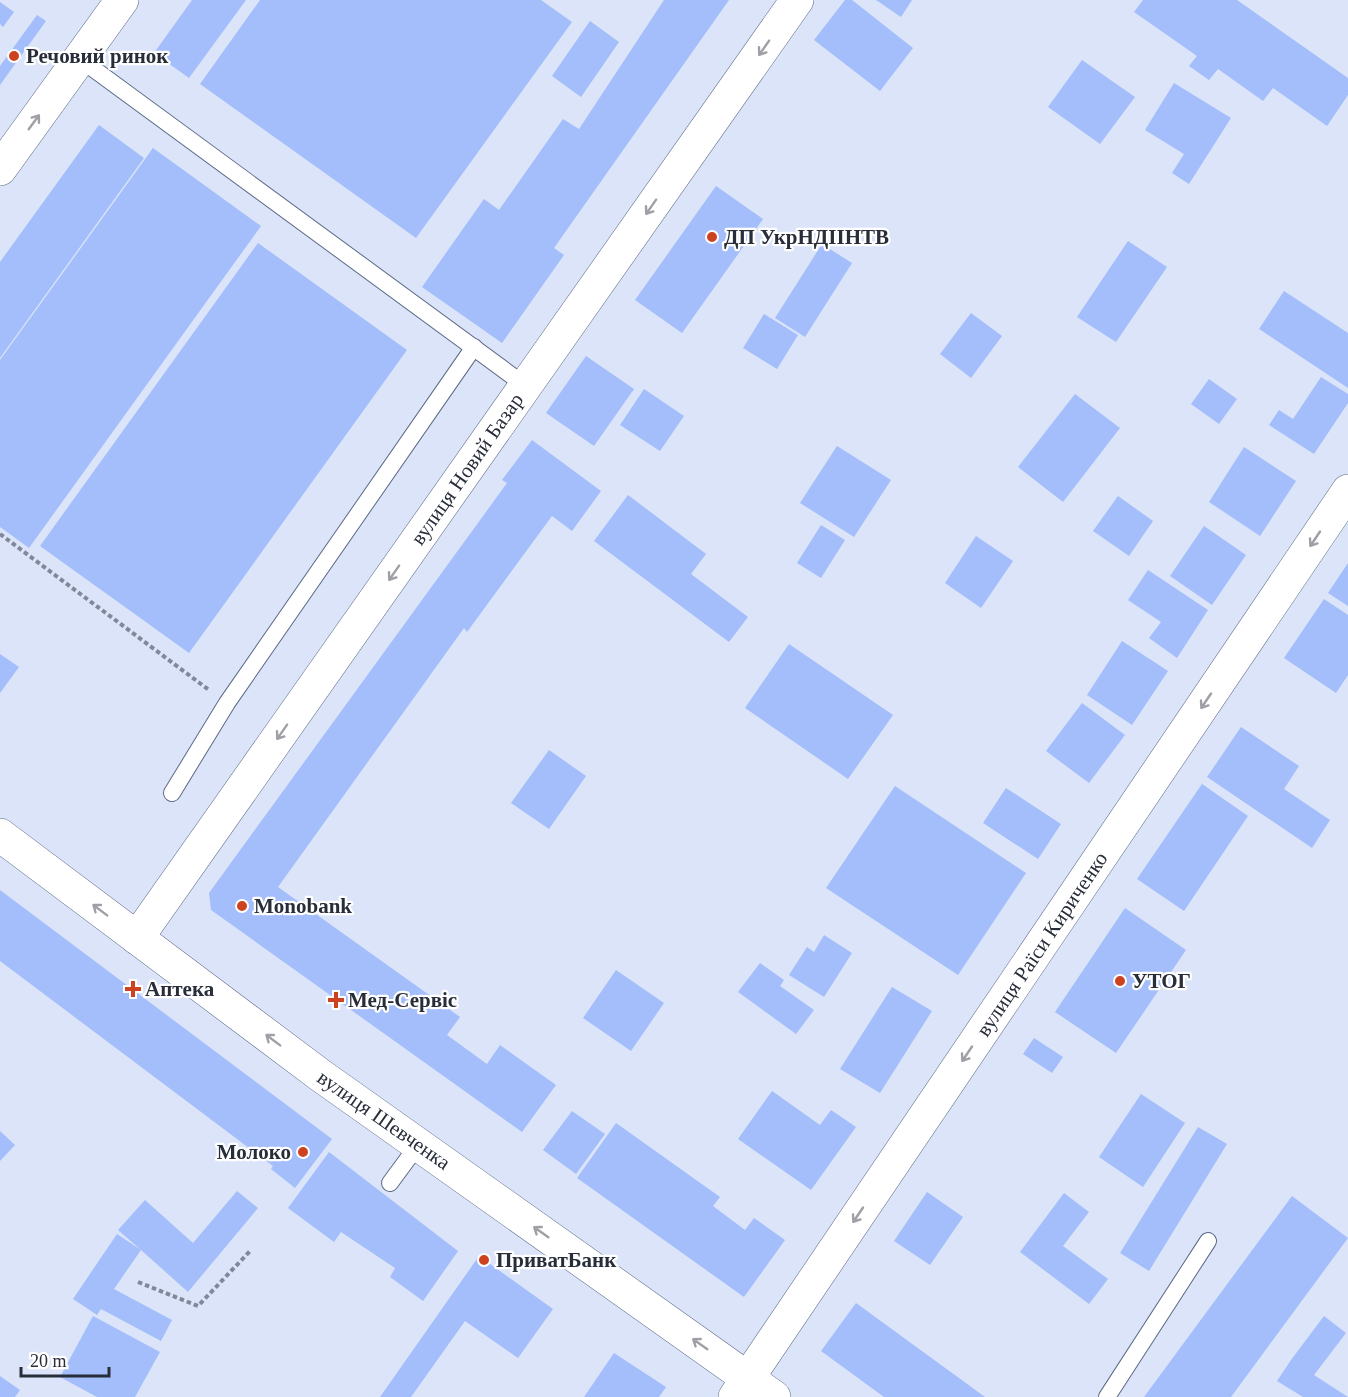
<svg xmlns="http://www.w3.org/2000/svg" width="1348" height="1397" font-family="Georgia,serif">
  <style>
    .building { fill: #a3befa }
    .lines { fill: none; stroke-linecap: round; stroke-linejoin: round }
    .service-casing { stroke: #5c6a87; stroke-width: 18 }
    .minor-casing { stroke: #5c6a87; stroke-width: 34 }
    .tertiary-casing { stroke: #5c6a87; stroke-width: 34 }
    .path { stroke: #818899; stroke-width: 4; stroke-dasharray: 4.5 3; stroke-linecap: butt }
    .service { stroke: #fff; stroke-width: 16 }
    .minor { stroke: #fff; stroke-width: 33 }
    .tertiary { stroke: #fff; stroke-width: 33 }
    .oneway { stroke: #9ea0a6 }
    .poi-dot { fill: #cd431f; stroke: #fff; stroke-width: 2 }
    .labels { text-anchor: middle; dominant-baseline: central; stroke-width: 4.5; stroke-linejoin: round; paint-order: stroke }
    .poi-label { font-size: 21px; font-weight: bold; fill: #282d3a; stroke: #fff; text-anchor: start }
    .street-label { font-size: 21px; fill: #282d3a; stroke: #fff }
  </style>
  <rect width="100%" height="100%" fill="#dbe4f9"/>
  <g class="building">
    <polygon points="192,0 246,0 189,78 154,53"/>
    <polygon points="260,0 541,0 572,22 416,238 200,84"/>
    <polygon points="664,0 729,0 554,248 564,255 502,343 422,287 484,199 499,210 563,119 579,129"/>
    <polygon points="845,0 852,0 913,48 880,91 814,40"/>
    <polygon points="876,0 912,0 901,17"/>
    <polygon points="1143,0 1237,0 1348,78 1348,95 1327,126 1273,88 1263,101 1218,69 1209,80 1189,66 1197,56 1134,12"/>
    <polygon points="0,2 14,12 3,27 0,24"/>
    <polygon points="37,15 46,21 0,85 0,66"/>
    <polygon points="590,21 619,42 581,97 552,76"/>
    <polygon points="1082,60 1135,97 1100,144 1048,107"/>
    <polygon points="1174,83 1231,118 1189,184 1172,173 1184,154 1145,130"/>
    <polygon points="99,125 144,158 0,358 0,262"/>
    <polygon points="153,148 261,226 29,548 0,527 0,360"/>
    <polygon points="716,186 763,219 682,333 635,300"/>
    <polygon points="1128,241 1167,267 1116,342 1077,317"/>
    <polygon points="258,243 407,350 189,653 40,546"/>
    <polygon points="822,244 852,263 805,337 775,318"/>
    <polygon points="1284,291 1348,333 1348,388 1259,329"/>
    <polygon points="971,313 1002,336 971,378 940,354"/>
    <polygon points="764,314 798,335 777,369 743,348"/>
    <polygon points="586,356 634,389 594,446 546,413"/>
    <polygon points="1321,377 1348,394 1348,403 1314,454 1269,425 1279,410 1293,419"/>
    <polygon points="1209,379 1237,399 1219,424 1191,404"/>
    <polygon points="644,389 684,416 660,451 620,425"/>
    <polygon points="1075,394 1120,428 1063,502 1018,467"/>
    <polygon points="532,440 601,491 572,531 552,516 467,632 464,628 278,887 460,1017 447,1035 487,1064 500,1045 556,1085 522,1132 211,910 209,893 507,483 502,480"/>
    <polygon points="837,446 891,480 854,537 800,503"/>
    <polygon points="1244,447 1296,481 1260,536 1209,502"/>
    <polygon points="628,495 706,554 691,574 748,617 729,642 594,541"/>
    <polygon points="1118,496 1153,521 1129,556 1093,531"/>
    <polygon points="821,525 845,540 821,578 797,563"/>
    <polygon points="1204,526 1246,555 1212,605 1170,576"/>
    <polygon points="976,536 1013,561 981,608 945,583"/>
    <polygon points="1348,563 1348,606 1328,593"/>
    <polygon points="1148,570 1208,610 1177,658 1149,638 1161,622 1128,600"/>
    <polygon points="1324,599 1348,615 1348,675 1336,693 1284,658"/>
    <polygon points="1122,641 1168,671 1132,725 1087,695"/>
    <polygon points="789,644 893,715 848,779 745,708"/>
    <polygon points="0,654 19,667 0,693"/>
    <polygon points="1082,703 1125,735 1089,783 1046,751"/>
    <polygon points="1241,727 1299,766 1284,789 1330,820 1312,848 1207,777"/>
    <polygon points="549,750 586,776 549,829 511,803"/>
    <polygon points="1202,784 1248,816 1184,911 1137,879"/>
    <polygon points="895,786 1026,873 958,975 826,888"/>
    <polygon points="1006,788 1061,824 1038,859 983,823"/>
    <polygon points="0,890 332,1139 295,1188 271,1169 273,1166 0,961"/>
    <polygon points="1125,908 1186,950 1116,1053 1055,1012"/>
    <polygon points="824,935 852,953 824,997 789,975 807,947 814,952"/>
    <polygon points="760,963 784,980 780,986 814,1010 796,1034 738,992"/>
    <polygon points="616,970 664,1003 631,1051 583,1018"/>
    <polygon points="892,987 932,1011 880,1093 840,1069"/>
    <polygon points="1034,1038 1063,1057 1052,1073 1023,1054"/>
    <polygon points="772,1091 820,1125 831,1110 856,1127 811,1190 738,1139"/>
    <polygon points="1141,1094 1185,1123 1143,1187 1099,1157"/>
    <polygon points="572,1111 605,1134 576,1174 543,1150"/>
    <polygon points="616,1123 720,1197 713,1206 745,1230 754,1218 785,1240 744,1297 577,1178"/>
    <polygon points="1198,1127 1227,1144 1149,1271 1120,1253"/>
    <polygon points="0,1131 15,1145 0,1161"/>
    <polygon points="329,1152 458,1251 423,1301 390,1277 395,1268 341,1232 334,1242 288,1208"/>
    <polygon points="237,1191 258,1208 188,1292 141,1250 114,1289 172,1320 161,1341 101,1309 97,1315 73,1299 117,1234 141,1250 118,1230 145,1200 193,1243"/>
    <polygon points="927,1192 963,1217 930,1265 894,1241"/>
    <polygon points="1064,1193 1089,1212 1063,1246 1108,1279 1089,1304 1020,1252"/>
    <polygon points="1292,1196 1348,1238 1231,1397 1144,1397"/>
    <polygon points="479,1256 553,1309 518,1358 465,1321 411,1397 380,1397"/>
    <polygon points="856,1303 985,1397 884,1397 821,1351"/>
    <polygon points="93,1316 160,1352 135,1397 97,1397 60,1377"/>
    <polygon points="1324,1316 1346,1333 1314,1375 1348,1397 1303,1397 1277,1381 1291,1360"/>
    <polygon points="614,1353 666,1387 659,1397 584,1397"/>
    <polygon points="0,1376 20,1390 15,1397 0,1397"/>
  </g>
  <g class="lines">
    <defs>
      <g id="service">
        <polyline points="80,59 526,386"/>
        <polyline points="172,793 227,703 474,347"/>
        <polyline points="390,1183 418,1145"/>
        <polyline points="1107,1397 1208,1241"/>
      </g>
      <g id="minor">
        <polyline points="0,169 122,0"/>
        <polyline points="137,938 797,0"/>
        <polyline points="735,1397 1348,491"/>
      </g>
      <polyline id="tertiary" points="0,835 320,1075 774,1397"/>
    </defs>
    <use href="#service" class="service-casing"/>
    <use href="#minor" class="minor-casing"/>
    <use href="#tertiary" class="tertiary-casing"/>
    <g class="path">
      <polyline points="0,534 209,690"/>
      <polyline points="138,1282 198,1306 251,1250"/>
    </g>
    <use href="#service" class="service"/>
    <use href="#minor" class="minor"/>
    <use href="#tertiary" class="tertiary"/>
  </g>
  <defs><path id="oneway-shaft" d="M-6 0H5M1.5-3L5.5 0L1.5 3" fill="none" stroke-width="1.6" stroke-linecap="round" stroke-linejoin="round" transform="scale(1.5)"/></defs>
  <g class="oneway">
    <use href="#oneway-shaft" transform="translate(764 48) rotate(125)"/>
    <use href="#oneway-shaft" transform="translate(34 122) rotate(-54)"/>
    <use href="#oneway-shaft" transform="translate(651 207) rotate(125)"/>
    <use href="#oneway-shaft" transform="translate(1315 539) rotate(124)"/>
    <use href="#oneway-shaft" transform="translate(394 573) rotate(125)"/>
    <use href="#oneway-shaft" transform="translate(1206 701) rotate(124)"/>
    <use href="#oneway-shaft" transform="translate(282 732) rotate(125)"/>
    <use href="#oneway-shaft" transform="translate(100 910) rotate(-143)"/>
    <use href="#oneway-shaft" transform="translate(273 1040) rotate(-143)"/>
    <use href="#oneway-shaft" transform="translate(967 1054) rotate(124)"/>
    <use href="#oneway-shaft" transform="translate(858 1215) rotate(124)"/>
    <use href="#oneway-shaft" transform="translate(541 1232) rotate(-145)"/>
    <use href="#oneway-shaft" transform="translate(700 1344) rotate(-145)"/>
  </g>
  <g class="poi-dot">
    <circle cx="14" cy="56" r="6"/>
    <circle cx="712" cy="237" r="6"/>
    <circle cx="242" cy="906" r="6"/>
    <circle cx="1120" cy="981" r="6"/>
    <path d="M130 980h6v6h6v6h-6v6h-6v-6h-6v-6h6z"/>
    <path d="M333 991h6v6h6v6h-6v6h-6v-6h-6v-6h6z"/>
    <circle cx="303" cy="1152" r="6"/>
    <circle cx="484" cy="1260" r="6"/>
  </g>
  <g class="labels">
    <g class="poi-label">
      <text x="26" y="56">Речовий ринок</text>
      <text x="724" y="237">ДП УкрНДІІНТВ</text>
      <text x="254" y="906">Monobank</text>
      <text x="1132" y="981">УТОГ</text>
      <text x="145" y="989">Аптека</text>
      <text x="348" y="1000">Мед-Сервіс</text>
      <text x="291" y="1152" text-anchor="end">Молоко</text>
      <text x="496" y="1260">ПриватБанк</text>
    </g>
    <g class="street-label">
      <text transform="translate(467 469) rotate(-55)">вулиця Новий Базар</text>
      <text transform="translate(1042 944) rotate(-56)">вулиця Раїси Кириченко</text>
      <text transform="translate(384 1120) rotate(35)">вулиця Шевченка</text>
    </g>
  </g>
  <path d="M21 1367v9h88v-9" fill="none" stroke="#282d3a" stroke-width="3"/>
  <text x="30" y="1367" font-size="18" fill="#282d3a" stroke="#ffffff" stroke-width="4.5" paint-order="stroke">20 m</text>
</svg>
